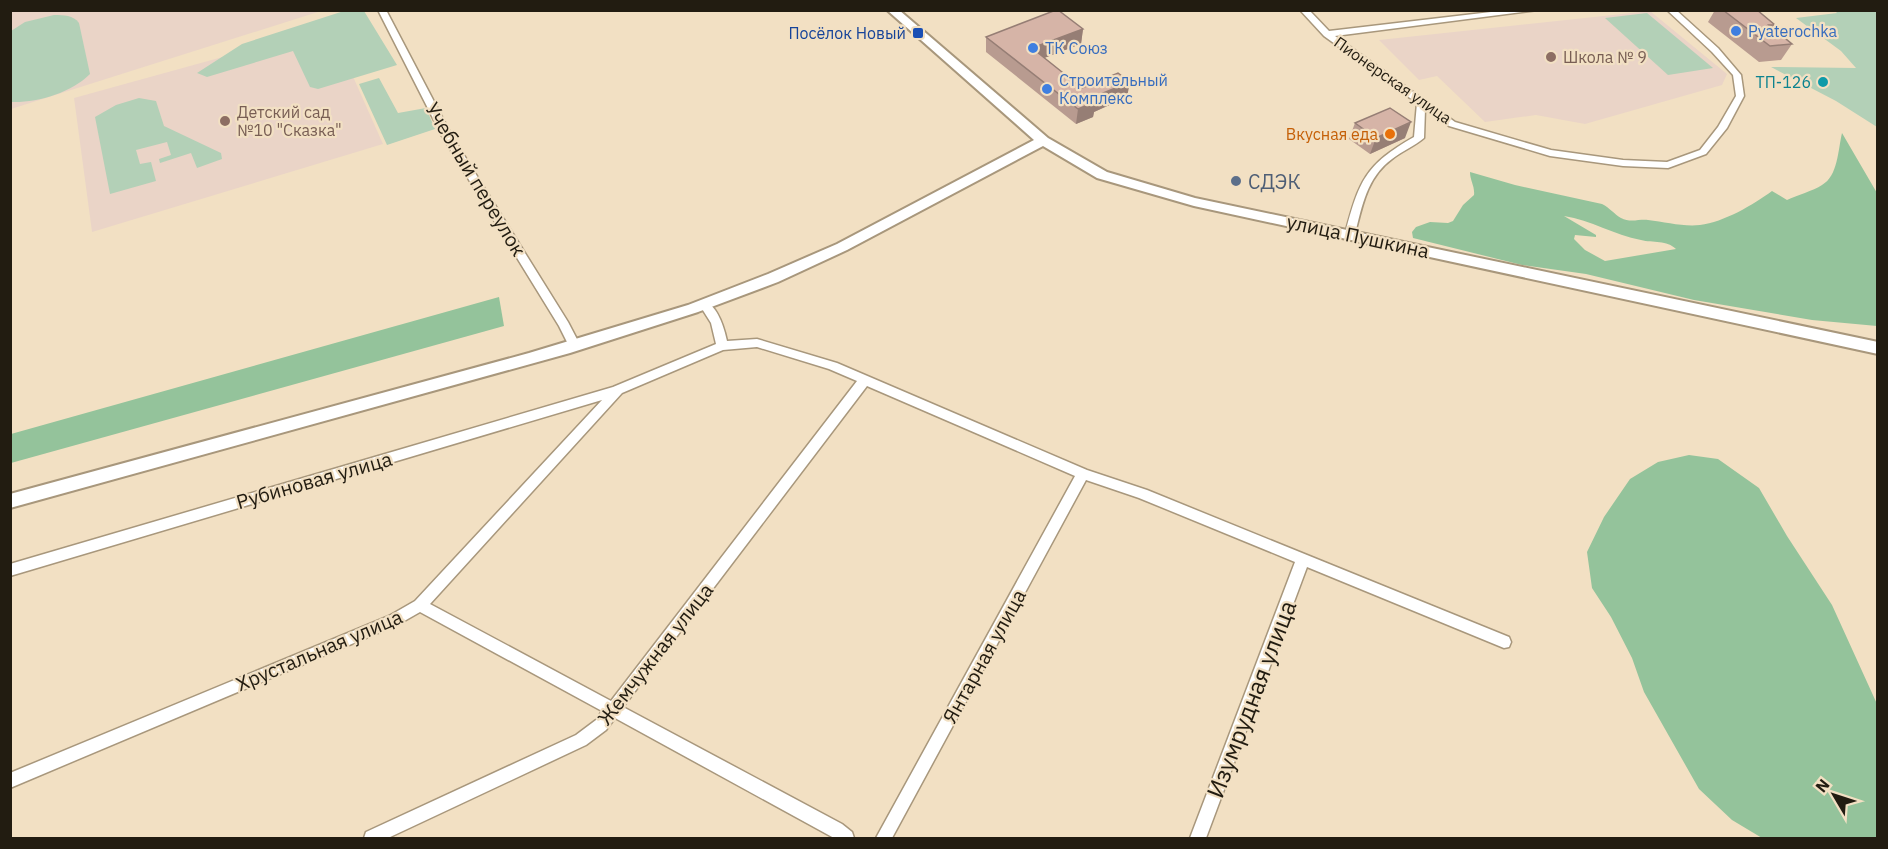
<svg xmlns="http://www.w3.org/2000/svg" width="1888" height="849" font-family="'IBM Plex Sans',sans-serif">
  <style>
    .education { fill: #ead4c7 }
    .green { fill: #b3d0b7 }
    .forest { fill: #94c39b; fill-rule: evenodd }
    .lines { fill: none; stroke-linecap: round; stroke-linejoin: round }
    .street-casing { stroke: #a8977c; stroke-width: 3 }
    .secondary-casing { stroke: #a8977c; stroke-width: 4 }
    .street { fill: #fff; fill-rule: evenodd }
    .secondary { fill: #fff; fill-rule: evenodd }
    .wall { fill: #b89b90 }
    .shaded-wall { fill: #967e75 }
    .building { fill: #d6b4a7; stroke: #967e75; stroke-width: 1.5 }
    .shop-dot { fill: #3f7fe0; stroke: #f2e0c3; stroke-width: 2 }
    .transit-dot { fill: #1a4fb4; stroke: #f2e0c3; stroke-width: 2 }
    .education-dot { fill: #8d6e63; stroke: #f2e0c3; stroke-width: 2 }
    .culture-dot { fill: #0f9aa8; stroke: #f2e0c3; stroke-width: 2 }
    .food-dot { fill: #e8710a; stroke: #f2e0c3; stroke-width: 2 }
    .service-dot { fill: #5c6f8a; stroke: #f2e0c3; stroke-width: 2 }
    .labels { text-anchor: middle; dominant-baseline: central; stroke-width: 4.5; stroke-linejoin: round; paint-order: stroke }
    .far-shop-label { font-size: 16px; fill: #366cbe; stroke: #f2e0c3; text-anchor: start }
    .far-transit-label { font-size: 16px; fill: #164399; stroke: #f2e0c3; text-anchor: end }
    .far-education-label { font-size: 16px; fill: #785e54; stroke: #f2e0c3; text-anchor: start }
    .far-street-label { font-size: 16px; fill: #221c11; stroke: #f2e0c3 }
    .far-culture-label { font-size: 16px; fill: #0d838f; stroke: #f2e0c3; text-anchor: end }
    .far-food-label { font-size: 16px; fill: #c56008; stroke: #f2e0c3; text-anchor: end }
    .street-label { font-size: 20px; fill: #221c11; stroke: #f2e0c3 }
    .service-label { font-size: 20px; fill: #4e5e75; stroke: #f2e0c3; text-anchor: start }
    .near-street-label { font-size: 24px; fill: #221c11; stroke: #f2e0c3 }
  </style>
  <rect width="100%" height="100%" fill="#f2e0c3"/>
  <g class="education">
    <polygon points="11,11 321,11 11,109"/>
    <polygon points="1650,11 1727,74 1722,85 1585,124 1536,115 1485,122 1437,76 1419,80 1379,40"/>
    <polygon points="331,27 383,144 92,232 74,98"/>
  </g>
  <g class="green">
    <polygon points="347,10 364,11 397,65 318,89 310,87 293,51 207,77 197,73 242,44"/>
    <polygon points="1835,11 1877,11 1877,127 1836,101 1771,67 1856,68 1841,51 1796,18 1837,13"/>
    <polygon points="1647,13 1713,68 1668,75 1605,18"/>
    <path d="M54,15C64,15 73,15 79,23L90,74C71,93 37,103 11,102V31L25,22Z"/>
    <polygon points="379,78 398,113 426,108 435,129 387,145 359,84"/>
    <polygon points="139,98 156,101 164,126 221,153 222,159 197,168 191,153 160,163 159,159 171,155 167,142 136,150 140,164 151,162 156,181 110,194 95,117 116,105"/>
  </g>
  <g class="forest">
    <path d="M1842,133L1877,193V326L1812,320L1694,300L1586,274L1522,265L1413,238L1412,232L1416,227L1430,222L1448,223L1453,221L1463,205L1474,195C1475,186 1470,181 1470,172L1515,185L1602,204C1610,208 1614,214 1621,218C1630,223 1639,219 1648,220C1665,222 1684,227 1700,225C1724,222 1753,205 1772,191L1787,200C1797,195 1813,191 1822,185C1838,176 1838,150 1842,133ZM1564,216C1591,220 1614,235 1641,240C1653,243 1667,240 1676,249L1605,261L1585,250L1574,239L1575,235L1596,237V235Z"/>
    <polygon points="499,297 504,326 11,463 11,434"/>
    <polygon points="1689,455 1718,459 1759,488 1787,536 1832,605 1877,704 1877,838 1762,838 1732,820 1699,789 1644,692 1632,658 1611,617 1592,588 1587,552 1604,517 1630,479 1658,462"/>
  </g>
  <g class="lines">
    <defs>
      <g id="street">
        <polygon points="378,10 386,10 452,136 568,322 580,345 578,348 570,348 559,326 442,136"/>
        <path d="M1300,10H1309L1329,31L1508,10H1538L1335,36L1455,122L1551,150L1623,160L1667,162L1700,150L1718,127L1736,96L1733,75L1712,52L1667,10H1676L1718,48L1741,75L1744,96L1727,128L1706,154L1668,168L1623,166L1550,156L1449,126L1425,109L1424,138C1415,146 1402,151 1392,159C1367,177 1362,206 1355,234L1350,237L1345,234C1359,181 1365,165 1414,137L1417,103L1324,36Z"/>
        <path d="M704,300C718,307 724,327 727,341L757,339L837,363L1087,470L1147,490L1509,637L1511,642L1509,647L1504,648L1307,567L1206,838H1190L1295,562L1139,498L1086,480L892,838H876L1075,476L867,386L623,707L842,824L852,832L854,838H834L615,718L606,730L586,745L388,838H364L366,832L576,735L596,720L602,711L420,612L399,624L10,788V773L389,616L415,601L602,400L10,576V564L613,387L716,344L711,323L699,304ZM757,347L829,369L857,381L611,701L430,604L622,393L723,350Z"/>
      </g>
      <polygon id="secondary" points="887,10 899,10 1048,138 1107,172 1195,198 1878,342 1878,354 1194,206 1097,178 1043,146 847,250 778,282 698,312 570,353 10,508 10,494 529,353 688,305 768,274 837,244 1034,140"/>
    </defs>
    <use href="#street" class="street-casing"/>
    <use href="#secondary" class="secondary-casing"/>
    <use href="#street" class="street"/>
    <use href="#secondary" class="secondary"/>
  </g>
  <g class="wall">
    <polygon points="1715,10 1757,10 1775,25 1773,28 1792,44 1781,60 1759,62 1708,22"/>
    <polygon points="1083,29 1081,44 1044,58 1082,88 1127,97 1094,112 1093,117 1076,124 986,52 986,37"/>
    <polygon points="1355,123 1405,138 1370,154 1349,139"/>
  </g>
  <g class="shaded-wall">
    <polygon points="1083,29 1081,44 1031,63 1032,48"/>
    <polygon points="1130,82 1127,97 1094,112 1093,117 1076,124 1078,109 1091,98"/>
    <polygon points="1411,122 1405,138 1370,154 1376,138"/>
  </g>
  <g class="building">
    <polygon points="1056,10 1058,10 1083,29 1032,48 1082,88 1118,73 1130,82 1091,98 1095,102 1078,109 986,37"/>
    <polygon points="1723,10 1757,10 1775,25 1769,25 1792,44 1770,46"/>
    <polygon points="1390,108 1411,122 1376,138 1355,123"/>
  </g>
  <g class="shop-dot">
    <circle cx="1736" cy="31" r="6"/>
    <circle cx="1033" cy="48" r="6"/>
    <circle cx="1047" cy="89" r="6"/>
  </g>
  <rect class="transit-dot" x="912" y="27" width="12" height="12" rx="3"/>
  <g class="education-dot">
    <circle cx="1551" cy="57" r="6"/>
    <circle cx="225" cy="121" r="6"/>
  </g>
  <circle class="culture-dot" cx="1823" cy="82" r="6"/>
  <circle class="food-dot" cx="1390" cy="134" r="6"/>
  <circle class="service-dot" cx="1236" cy="181" r="6"/>
  <g class="labels">
    <g class="far-shop-label">
      <text x="1748" y="31">Pyaterochka</text>
      <text x="1045" y="48">ТК Союз</text>
      <text x="1059" y="80">Строительный<tspan x="1059" dy="18">Комплекс</tspan></text>
    </g>
    <g class="far-transit-label">
      <text x="906" y="33">Посёлок Новый</text>
    </g>
    <g class="far-education-label">
      <text x="1563" y="57">Школа № 9</text>
      <text x="237" y="112">Детский сад<tspan x="237" dy="18">№10 "Сказка"</tspan></text>
    </g>
    <g class="far-street-label">
      <text transform="translate(1393 80) rotate(35)">Пионерская улица</text>
    </g>
    <g class="far-culture-label">
      <text x="1811" y="82">ТП-126</text>
    </g>
    <g class="far-food-label">
      <text x="1378" y="134">Вкусная еда</text>
    </g>
    <g class="street-label">
      <text transform="translate(476 179) rotate(59)">Учебный переулок</text>
      <text transform="translate(1358 236) rotate(12)">улица Пушкина</text>
      <text transform="translate(314 480) rotate(-16)">Рубиновая улица</text>
      <text transform="translate(319 650) rotate(-23)">Хрустальная улица</text>
      <text transform="translate(655 654) rotate(-52)">Жемчужная улица</text>
      <text transform="translate(984 656) rotate(-61)">Янтарная улица</text>
    </g>
    <g class="service-label">
      <text x="1248" y="181">СДЭК</text>
    </g>
    <g class="near-street-label">
      <text transform="translate(1251 699) rotate(-69)">Изумрудная улица</text>
    </g>
  </g>
  <rect width="1888" height="849" fill="none" stroke="#221c11" stroke-width="24"/>
  <g transform="translate(1834 795) rotate(309)" stroke="#f2e0c3" stroke-width="4.5" paint-order="stroke">
  <path d="M0-4.5L10 22L0 15L-10 22Z" fill="#221c11"/>
  <text y="-9" font-size="16" font-weight="bold" text-anchor="middle" fill="#221c11">N</text>
  </g>
</svg>
